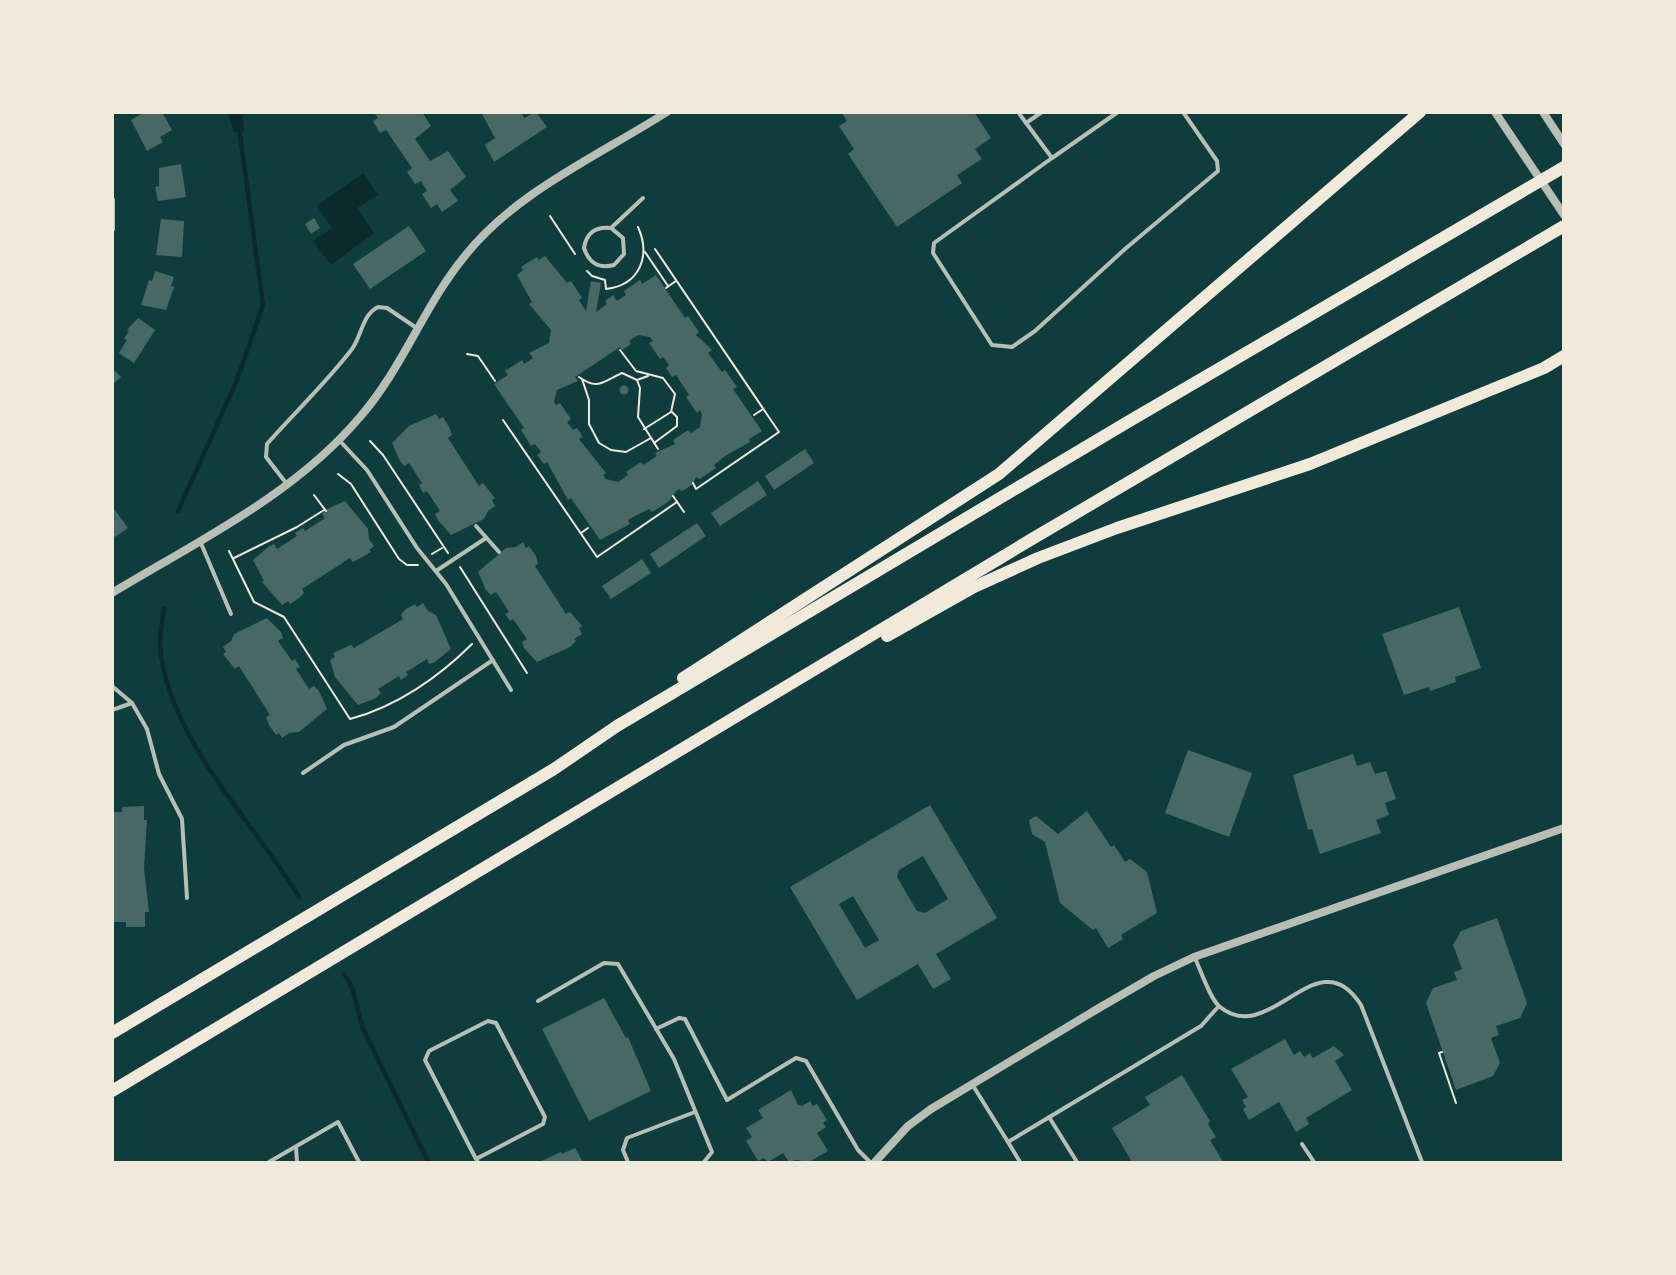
<svg xmlns="http://www.w3.org/2000/svg" width="1676" height="1275" font-family="Signika,sans-serif">
  <style>
    .water { fill: #0a2a2b }
    .lines { fill: none; stroke-linecap: round; stroke-linejoin: round }
    .stream { stroke: #0a2a2b; stroke-width: 4.5 }
    .building { fill: #486865; fill-rule: evenodd }
    .path { stroke: #f1e9da; stroke-width: 2 }
    .service { stroke: #b8beb3; stroke-width: 4 }
    .minor { stroke: #b8beb3; stroke-width: 6 }
    .tertiary { stroke: #b8beb3; stroke-width: 8 }
    .motorway { stroke: #f1e9da; stroke-width: 12 }
  </style>
  <rect width="100%" height="100%" fill="#0f3d3e"/>
  <g class="water">
    <polygon points="228,113 242,113 244,131 234,132"/>
    <polygon points="363,173 378,195 357,208 374,233 331,265 313,241 332,228 317,206"/>
  </g>
  <g class="lines">
    <g class="stream">
      <polyline points="178,511 237,380 263,305 239,127"/>
      <path d="M164,608C163,620 159,633 160,645C166,736 253,821 299,897"/>
      <polyline points="344,974 352,987 362,1026 428,1162"/>
    </g>
  </g>
  <g class="building">
    <polygon points="145,112 162,112 172,130 160,137 163,142 147,151 131,120"/>
    <polygon points="374,112 422,112 431,126 415,139 430,161 448,151 466,177 450,190 458,201 442,212 437,204 431,208 422,194 427,191 421,181 415,184 407,172 412,168 386,130 380,133 373,121 378,118"/>
    <polygon points="481,112 521,112 524,118 536,112 547,127 494,162 485,145 495,138"/>
    <polygon points="974,112 991,138 975,149 982,159 957,175 962,183 897,227 848,154 854,149 839,126 847,121 842,113"/>
    <polygon points="181,164 186,197 158,201 155,187 159,186 159,168"/>
    <polygon points="314,218 320,228 311,234 305,224"/>
    <polygon points="161,219 184,221 182,257 156,255"/>
    <polygon points="409,226 426,251 370,289 353,264"/>
    <path d="M545,256L567,283L571,281L582,298L579,300L586,311L591,281L601,283L596,312L607,304L605,301L613,295L617,301L626,295L624,291L640,280L642,284L656,275L685,318L688,316L699,332L696,335L712,350L708,353L722,372L725,370L737,387L733,389L762,431L749,439L750,442L725,456L714,465L716,468L700,479L696,477L692,485L682,491L678,489L668,502L652,512L649,509L637,515L628,520L630,524L600,540L571,498L568,500L547,462L544,464L537,455L541,452L535,444L531,446L521,430L524,428L494,384L508,375L505,371L522,360L524,364L533,358L529,353L549,343L551,330L529,304L532,302L517,275L523,270L521,267L537,257L539,260ZM638,335L650,337L653,341L649,343L660,359L663,357L669,365L666,368L672,377L676,375L689,395L686,397L697,413L700,410L702,414L700,427L691,433L688,430L673,440L675,444L655,453L657,456L643,465L641,462L626,472L628,475L618,482L606,479L603,475L606,473L579,439L583,437L577,428L573,430L567,422L571,419L560,403L556,405L554,402L557,390L578,381L575,377L620,347L622,350L631,344L629,341Z"/>
    <polygon points="155,271 174,277 171,286 174,287 166,310 141,305 149,280 152,281"/>
    <polygon points="138,318 155,330 134,363 119,353 127,340 124,339 129,331 127,330"/>
    <polygon points="112,368 121,377 112,385"/>
    <circle cx="624" cy="390" r="4.5"/>
    <polygon points="436,414 439,419 443,417 449,427 452,435 448,438 479,486 483,483 495,498 492,500 495,506 488,511 484,519 451,535 438,520 435,514 440,511 427,491 423,493 419,485 422,483 409,463 404,466 400,461 392,443 409,426"/>
    <polygon points="805,449 814,463 774,490 765,476"/>
    <polygon points="758,481 767,495 720,526 711,513"/>
    <polygon points="345,501 368,529 369,539 374,546 369,550 371,552 353,562 350,558 302,589 304,593 298,599 290,604 288,601 282,605 262,582 264,581 253,560 268,547 274,544 277,549 297,536 295,533 303,528 305,531 325,518 322,514 327,509"/>
    <polygon points="112,506 128,528 115,537 112,533"/>
    <polygon points="697,523 706,536 659,568 650,554"/>
    <polygon points="523,542 526,548 529,546 536,556 538,564 535,566 566,614 570,612 582,626 579,628 582,634 574,639 576,641 570,647 537,662 524,648 522,642 527,639 513,619 510,621 505,614 509,612 496,592 491,595 486,590 478,572 506,548 516,547"/>
    <polygon points="642,559 651,573 611,599 602,586"/>
    <polygon points="423,603 428,611 436,615 451,649 435,662 429,664 427,659 406,672 408,675 401,680 399,676 378,689 381,693 376,698 358,705 335,677 330,660 335,657 333,653 351,645 354,648 403,619 401,615 406,609 415,604 417,607"/>
    <polygon points="1459,607 1481,668 1455,677 1456,682 1430,691 1429,687 1404,695 1382,634"/>
    <polygon points="267,618 281,632 283,638 278,641 292,661 295,659 300,667 296,669 309,689 314,686 319,691 327,709 299,732 289,733 282,738 279,733 276,735 269,725 266,717 270,715 239,666 235,669 223,654 226,652 223,647 231,641 234,634"/>
    <polygon points="1188,750 1252,773 1229,837 1165,813"/>
    <polygon points="1353,754 1357,766 1370,762 1375,774 1386,771 1396,799 1385,803 1389,815 1376,820 1381,833 1320,854 1312,829 1308,830 1293,775"/>
    <path d="M930,805L997,918L936,954L951,979L933,989L918,964L857,1000L790,887ZM923,856L948,899L925,913L917,911L897,877L899,870ZM853,896L879,940L865,948L839,904Z"/>
    <polygon points="144,806 144,820 147,820 144,868 149,912 145,912 145,927 126,927 126,922 112,922 112,812 122,812 122,807"/>
    <polygon points="1087,811 1111,847 1114,845 1125,862 1130,859 1147,872 1157,913 1121,935 1123,939 1108,948 1096,928 1093,930 1060,903 1045,842 1032,834 1029,820 1036,816 1058,834"/>
    <polygon points="1497,918 1527,1003 1520,1018 1496,1026 1499,1035 1491,1038 1500,1063 1493,1076 1456,1090 1426,1003 1433,988 1457,980 1454,972 1462,969 1453,945 1461,931"/>
    <polygon points="604,998 626,1038 628,1037 651,1091 589,1121 542,1029"/>
    <polygon points="1285,1039 1294,1055 1300,1051 1304,1057 1310,1053 1313,1058 1334,1046 1344,1055 1335,1061 1352,1090 1306,1118 1309,1124 1296,1132 1279,1102 1249,1120 1243,1109 1246,1107 1242,1100 1248,1097 1231,1069"/>
    <polygon points="1182,1075 1210,1121 1208,1124 1216,1137 1210,1140 1223,1162 1132,1162 1112,1128 1150,1105 1145,1097"/>
    <polygon points="791,1090 798,1105 802,1106 810,1101 813,1106 817,1104 827,1120 823,1123 826,1127 817,1133 828,1151 809,1162 796,1160 789,1162 783,1153 768,1162 764,1158 758,1161 746,1141 752,1137 746,1128 763,1118 758,1110"/>
    <polygon points="575,1148 583,1162 539,1162 561,1152 562,1154"/>
  </g>
  <g class="lines">
    <g class="path">
      <polyline points="550,216 575,254"/>
      <polyline points="655,249 779,432 696,489 693,483"/>
      <polyline points="645,252 668,286"/>
      <path d="M587,271L592,276L605,280L606,289C640,285 651,256 638,227"/>
      <polyline points="666,288 676,281"/>
      <polyline points="620,350 636,371 663,378 675,394 671,412 644,429"/>
      <polyline points="467,354 478,356 495,381"/>
      <path d="M579,377C598,391 604,381 622,373L637,380L640,388L638,417L658,449"/>
      <polyline points="582,379 589,400 589,424 599,443 611,450 626,452 651,438"/>
      <polyline points="637,380 648,376"/>
      <polyline points="754,415 763,409"/>
      <polyline points="503,420 597,557 677,502"/>
      <polyline points="370,441 383,455 448,553"/>
      <polyline points="654,443 677,426 677,417 672,412"/>
      <polyline points="338,474 351,484 399,559 407,565 418,565"/>
      <polyline points="314,495 326,511"/>
      <polyline points="673,496 684,512"/>
      <polyline points="581,533 588,528"/>
      <path d="M229,551L254,602L284,617L350,719C396,707 439,677 472,644"/>
      <polyline points="432,554 442,548"/>
      <polyline points="234,558 297,527 324,510"/>
      <polyline points="460,567 527,673"/>
      <polyline points="1442,1052 1439,1053 1456,1103"/>
    </g>
    <g class="service">
      <polyline points="1018,112 1052,158 1118,112"/>
      <polyline points="1026,123 1042,112"/>
      <polyline points="1052,158 934,243 933,253 992,345 1012,347 1035,331 1125,249 1218,171 1217,161 1183,112"/>
      <path d="M611,228L623,238L624,254L614,265C598,269 589,263 584,248C586,233 596,226 611,228L643,198"/>
      <polyline points="338,439 367,470 417,548 446,584 511,690"/>
      <path d="M286,483L266,457L267,444C295,412 326,383 352,349C362,335 362,315 378,307L387,308L418,329"/>
      <polyline points="476,526 499,552"/>
      <polyline points="200,541 231,614"/>
      <polyline points="436,571 486,538"/>
      <polyline points="112,686 132,703 147,729 159,774 182,819 187,898"/>
      <polyline points="112,710 132,703"/>
      <polyline points="303,773 344,745 394,727 493,660"/>
      <path d="M1195,958C1200,969 1211,1001 1220,1007C1271,1048 1317,936 1361,1005L1422,1162"/>
      <polyline points="538,1001 604,963 618,964 674,1059 712,1152 704,1162"/>
      <polyline points="656,1029 679,1018 685,1019 727,1100 796,1058 806,1061 858,1150 870,1162"/>
      <polyline points="972,1084 1008,1142 1201,1026 1218,1007"/>
      <polyline points="1049,1117 1077,1162"/>
      <polyline points="1008,1142 1020,1162"/>
      <polyline points="1302,1144 1314,1162"/>
      <polyline points="296,1147 297,1162"/>
      <polyline points="476,1159 543,1124 545,1117 496,1023 488,1021 429,1051 425,1060 476,1159 478,1162"/>
      <polyline points="269,1162 338,1122 359,1162"/>
      <polyline points="628,1162 623,1150 627,1138 695,1112"/>
    </g>
    <polyline class="minor" points="112,200 112,229"/>
    <g class="tertiary">
      <polyline points="1495,112 1564,215"/>
      <polyline points="1543,112 1564,144"/>
      <path d="M112,593C198,541 294,495 360,417C402,369 424,306 464,257C515,192 598,156 667,112"/>
      <polyline points="875,1162 908,1126 931,1109 1099,1008 1154,976 1194,957 1564,828"/>
    </g>
    <g class="motorway">
      <polyline points="887,636 974,587 1038,558 1117,528 1310,464 1544,368 1564,356"/>
      <polyline points="683,678 999,474 1420,112"/>
      <polyline points="112,1033 554,769 617,726 1126,423 1564,167"/>
      <polyline points="112,1091 1032,539 1564,226"/>
    </g>
  </g>
  <rect width="1676" height="1275" fill="none" stroke="#f1e9da" stroke-width="228"/>
</svg>
